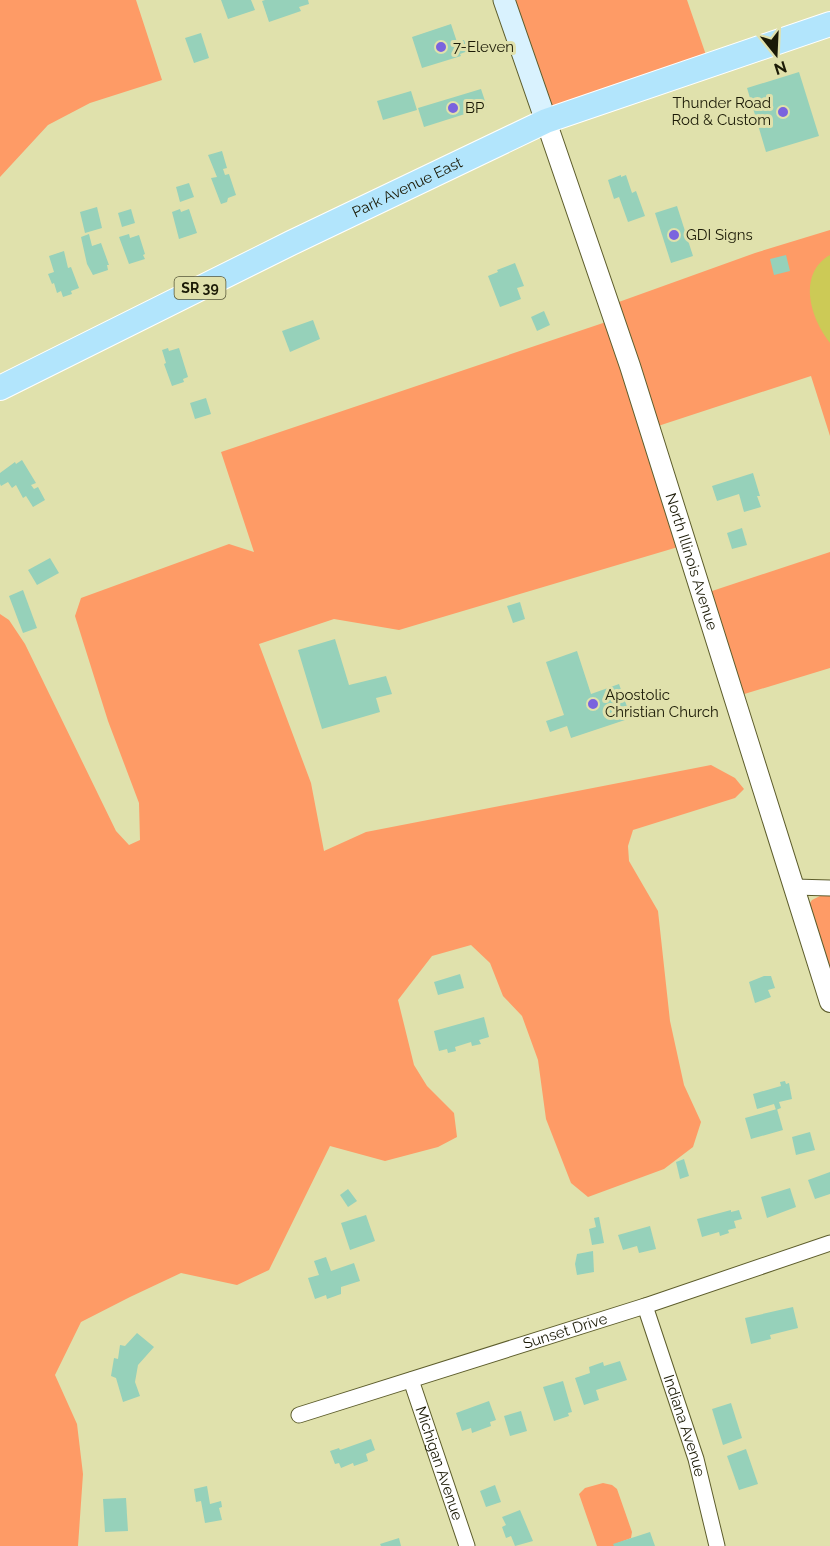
<svg xmlns="http://www.w3.org/2000/svg" width="830" height="1546" font-family="Raleway,sans-serif">
  <style>
    .green { fill: #fe9b66 }
    .water { fill: #ccca56 }
    .building { fill: #96d1ba }
    .lines { fill: none; stroke-linecap: round; stroke-linejoin: round }
    .minor-casing { stroke: #5d5d2c; stroke-width: 17 }
    .tertiary-casing { stroke: #5d5d2c; stroke-width: 22 }
    .secondary-casing { stroke: #5d5d2c; stroke-width: 23 }
    .primary-casing { stroke: #fff; stroke-width: 26 }
    .minor { stroke: #fff; stroke-width: 15 }
    .tertiary { stroke: #fff; stroke-width: 20 }
    .secondary { stroke: #d9f2fe; stroke-width: 21 }
    .primary { stroke: #b2e5fc; stroke-width: 24 }
    .poi-dot { fill: #7a63de; stroke: #e0e1ac; stroke-width: 2 }
    .labels { text-anchor: middle; dominant-baseline: central; stroke-width: 6; stroke-linejoin: round; paint-order: stroke }
    .shield { fill: #e0e1ac; stroke: #565638; stroke-width: 1.5 }
    .shield-label { font-size: 14px; font-weight: bold; fill: #1b1a06 }
    .poi-label { font-size: 15px; fill: #1b1a06; stroke: #e0e1ac; text-anchor: start }
    .street-label { font-size: 15px; fill: #1b1a06; stroke: #e0e1ac }
  </style>
  <rect width="100%" height="100%" fill="#e0e1ac"/>
  <g class="green">
    <polygon points="0,0 136,0 162,80 90,103 48,125 0,177"/>
    <polygon points="515,0 687,0 706,55 550,107"/>
    <polygon points="830,230 830,436 811,376 655,427 616,303 755,253"/>
    <polygon points="606,322 678,547 399,630 334,619 259,644 311,783 324,851 366,832 711,765 735,778 744,789 735,798 633,830 628,846 629,861 658,911 670,1021 684,1085 701,1122 693,1147 664,1169 588,1197 571,1183 546,1119 538,1060 522,1016 503,996 490,963 471,945 432,956 398,1000 414,1065 427,1086 454,1113 457,1137 438,1147 385,1161 330,1146 269,1270 237,1285 181,1273 130,1297 81,1322 55,1375 77,1424 83,1474 78,1546 0,1546 0,614 9,620 25,644 116,831 129,845 140,840 139,803 108,721 75,616 81,598 229,544 254,552 221,452"/>
    <polygon points="830,552 830,668 741,695 709,592"/>
    <polygon points="820,896 830,896 830,979 808,906 812,900"/>
    <polygon points="603,1483 612,1485 617,1489 632,1532 631,1538 618,1543 615,1546 597,1546 579,1494 585,1488"/>
  </g>
  <path class="water" d="M830,255V343C810,318 797,274 830,255Z"/>
  <g class="building">
    <polygon points="221,0 251,0 255,10 228,19"/>
    <polygon points="265,0 308,0 309,4 299,7 301,11 269,22 262,1"/>
    <polygon points="451,24 457,42 464,40 468,51 460,54 461,56 422,68 412,37"/>
    <polygon points="201,33 209,58 194,63 185,38"/>
    <polygon points="799,72 819,136 766,152 747,88"/>
    <polygon points="481,89 487,107 424,127 418,108"/>
    <polygon points="411,91 417,110 383,120 377,101"/>
    <polygon points="222,151 227,168 223,169 225,175 229,174 236,195 228,198 227,202 221,204 211,178 217,177 208,155"/>
    <polygon points="621,175 621,177 626,175 632,193 636,191 645,216 628,222 619,197 614,199 608,180"/>
    <polygon points="189,183 194,197 180,202 176,187"/>
    <polygon points="677,206 693,256 671,263 655,213"/>
    <polygon points="97,207 102,228 85,233 80,212"/>
    <polygon points="131,209 135,223 122,227 118,213"/>
    <polygon points="180,209 181,212 189,209 197,233 179,239 172,212"/>
    <polygon points="89,234 92,246 101,243 109,265 107,265 108,270 93,275 87,264 81,237"/>
    <polygon points="129,234 130,238 139,235 145,254 143,255 145,259 129,264 119,237"/>
    <polygon points="64,251 68,268 71,267 79,288 71,291 72,294 63,297 61,291 57,293 54,283 52,284 48,274 54,272 49,256"/>
    <polygon points="786,255 790,271 774,275 770,259"/>
    <polygon points="515,263 524,286 517,288 521,299 500,307 488,276 498,272 497,270"/>
    <polygon points="544,311 550,325 537,331 531,317"/>
    <polygon points="313,320 320,339 290,352 282,331"/>
    <polygon points="168,348 169,351 179,348 188,377 183,379 184,382 172,386 164,364 166,363 162,350"/>
    <polygon points="206,398 211,414 195,419 190,403"/>
    <polygon points="22,460 36,483 31,485 34,489 38,487 45,500 33,507 26,496 23,498 16,485 12,488 8,482 1,486 0,484 0,473 15,462 16,464"/>
    <polygon points="753,473 760,496 757,496 761,507 744,512 739,494 717,501 712,486"/>
    <polygon points="742,528 747,545 732,549 727,533"/>
    <polygon points="50,558 59,573 37,585 28,570"/>
    <polygon points="23,590 37,628 23,633 9,596"/>
    <polygon points="520,602 525,619 513,623 507,606"/>
    <polygon points="335,639 349,685 386,676 392,694 376,698 380,712 322,729 298,650"/>
    <polygon points="577,651 591,694 619,684 631,718 571,738 567,726 550,732 546,721 564,715 546,662"/>
    <polygon points="460,974 464,988 438,995 434,982"/>
    <polygon points="764,976 771,976 775,988 768,990 771,997 755,1003 749,982"/>
    <polygon points="484,1017 489,1037 479,1040 481,1044 472,1046 471,1042 455,1047 456,1051 448,1053 447,1049 439,1051 434,1031"/>
    <polygon points="785,1081 786,1084 789,1083 792,1099 779,1102 781,1108 776,1110 774,1104 757,1109 753,1094 781,1086 780,1082"/>
    <polygon points="777,1109 783,1130 751,1139 745,1118"/>
    <polygon points="810,1132 815,1150 796,1155 792,1137"/>
    <polygon points="684,1159 689,1176 680,1179 676,1162"/>
    <polygon points="830,1172 830,1194 815,1199 808,1180"/>
    <polygon points="790,1188 796,1207 767,1218 761,1197"/>
    <polygon points="348,1189 357,1201 348,1207 340,1195"/>
    <polygon points="731,1210 731,1212 739,1210 742,1219 734,1221 736,1228 728,1230 729,1233 720,1236 719,1232 702,1237 697,1219"/>
    <polygon points="366,1215 375,1241 350,1250 341,1223"/>
    <polygon points="599,1217 604,1243 592,1245 589,1229 596,1227 594,1218"/>
    <polygon points="650,1226 656,1249 639,1253 637,1246 623,1250 618,1235"/>
    <polygon points="593,1251 594,1272 577,1275 575,1264 577,1254"/>
    <polygon points="326,1257 331,1271 354,1263 360,1281 341,1287 341,1294 327,1299 326,1295 315,1299 308,1278 319,1275 314,1261"/>
    <polygon points="793,1307 798,1328 770,1335 771,1339 751,1344 745,1318"/>
    <polygon points="137,1333 154,1347 138,1365 135,1382 140,1396 123,1402 116,1378 111,1376 114,1358 118,1359 120,1345 125,1346"/>
    <polygon points="620,1361 627,1380 596,1390 599,1400 584,1405 575,1378 590,1373 589,1367 603,1362 604,1366"/>
    <polygon points="563,1381 572,1412 568,1413 569,1416 554,1421 543,1387"/>
    <polygon points="489,1401 496,1420 490,1422 491,1426 472,1433 471,1428 462,1431 456,1413"/>
    <polygon points="731,1403 742,1438 723,1445 712,1409"/>
    <polygon points="521,1411 527,1431 510,1436 504,1416"/>
    <polygon points="371,1439 375,1450 366,1454 368,1461 354,1466 353,1463 341,1468 339,1463 335,1464 330,1451 339,1448 340,1450"/>
    <polygon points="746,1449 758,1484 739,1490 727,1456"/>
    <polygon points="495,1485 501,1502 486,1507 480,1491"/>
    <polygon points="207,1486 210,1504 221,1501 222,1507 219,1508 222,1520 205,1523 201,1501 196,1502 194,1489"/>
    <polygon points="126,1498 128,1531 105,1532 103,1499"/>
    <polygon points="520,1510 533,1541 515,1546 511,1536 506,1538 502,1527 506,1525 502,1517"/>
    <polygon points="650,1532 655,1546 614,1546 613,1544"/>
    <polygon points="399,1538 401,1546 381,1546 380,1544"/>
  </g>
  <g class="lines">
    <defs>
      <g id="minor">
        <polyline points="794,887 830,888"/>
        <path id="s1" d="M645,1306L696,1459L717,1546"/>
        <path id="s2" d="M411,1380L467,1546"/>
        <path id="s3" d="M299,1415L645,1306L830,1243"/>
      </g>
      <g id="tertiary">
        <path id="s4" d="M546,121L630,366L830,1002"/>
      </g>
      <polyline id="secondary" points="504,0 546,121"/>
      <g id="primary">
        <path id="s5" d="M0,388L291,243L546,121L830,24"/>
      </g>
    </defs>
    <use href="#minor" class="minor-casing"/>
    <use href="#tertiary" class="tertiary-casing"/>
    <use href="#secondary" class="secondary-casing"/>
    <use href="#primary" class="primary-casing"/>
    <use href="#minor" class="minor"/>
    <use href="#tertiary" class="tertiary"/>
    <use href="#secondary" class="secondary"/>
    <use href="#primary" class="primary"/>
  </g>
  <g class="poi-dot">
    <circle cx="441" cy="47" r="6"/>
    <circle cx="453" cy="108" r="6"/>
    <circle cx="783" cy="112" r="6"/>
    <circle cx="674" cy="235" r="6"/>
    <circle cx="593" cy="704" r="6"/>
  </g>
  <g class="labels">
    <rect class="shield" x="174.5" y="277" width="51" height="22" rx="4.5"/>
    <g class="shield-label">
      <text x="200" y="288">SR 39</text>
    </g>
    <g class="poi-label">
      <text x="453" y="47">7-Eleven</text>
      <text x="771" y="103" text-anchor="end">Thunder Road<tspan x="771" dy="17">Rod &amp; Custom</tspan></text>
      <text x="465" y="108">BP</text>
      <text x="686" y="235">GDI Signs</text>
      <text x="605" y="695">Apostolic<tspan x="605" dy="17">Christian Church</tspan></text>
    </g>
    <g class="street-label">
      <text stroke="none"><textPath href="#s5" startOffset="454">Park Avenue East</textPath></text>
      <text stroke="none"><textPath href="#s4" startOffset="464">North Illinois Avenue</textPath></text>
      <text stroke="none"><textPath href="#s3" startOffset="279">Sunset Drive</textPath></text>
      <text stroke="none"><textPath href="#s1" startOffset="126">Indiana Avenue</textPath></text>
      <text stroke="none"><textPath href="#s2" startOffset="88">Michigan Avenue</textPath></text>
    </g>
  </g>
  <g transform="translate(776 54) rotate(162)" stroke="#e0e1ac" stroke-width="4.5" paint-order="stroke">
  <path d="M0-4.5L10 22L0 15L-10 22Z" fill="#1b1a06"/>
  <text y="-9" font-size="16" font-weight="bold" text-anchor="middle" fill="#1b1a06">N</text>
  </g>
</svg>
